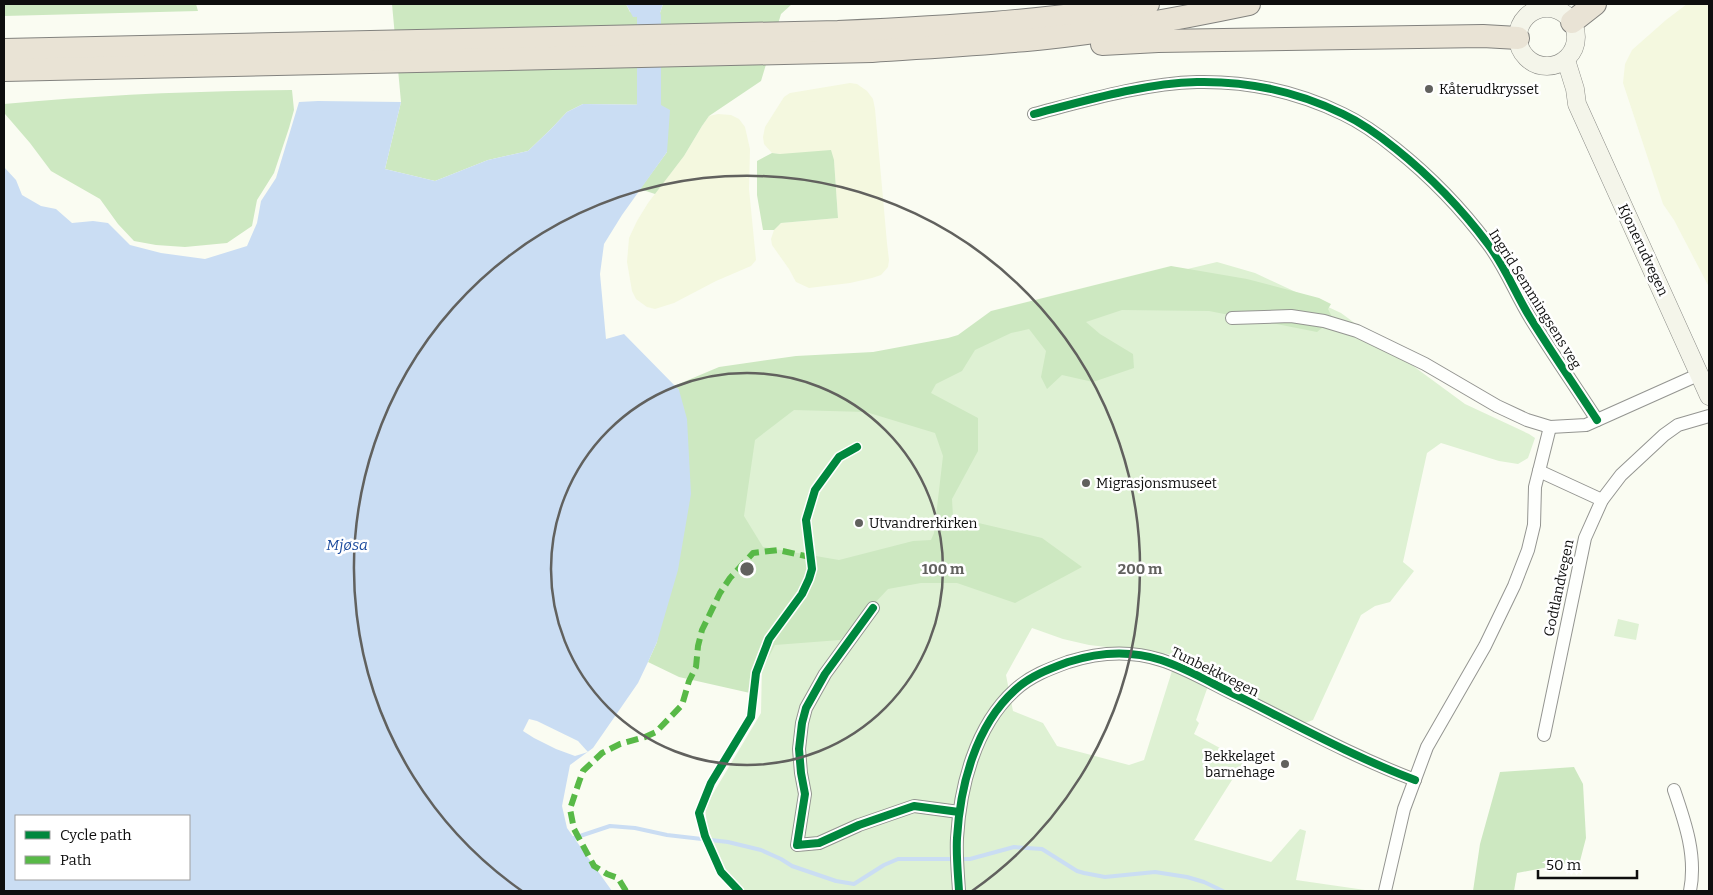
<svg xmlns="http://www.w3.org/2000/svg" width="1713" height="895" font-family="Bitter,serif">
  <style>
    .farmland { fill: #f4f8df }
    .green { fill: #def1d3 }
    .forest { fill: #cde8c1; fill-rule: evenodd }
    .water { fill: #caddf3; fill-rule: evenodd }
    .pier { fill: #fafcf2 }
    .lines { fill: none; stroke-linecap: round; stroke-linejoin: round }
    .stream { stroke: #caddf3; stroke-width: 4 }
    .river { stroke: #caddf3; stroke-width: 24 }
    .street-casing { stroke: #949591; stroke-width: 14 }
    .secondary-casing { stroke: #8b8c87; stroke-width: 19 }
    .highway-casing { stroke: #82827e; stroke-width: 24 }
    .street { stroke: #fefffd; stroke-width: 12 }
    .secondary { stroke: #f4f5ea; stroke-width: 18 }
    .highway { stroke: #e9e3d5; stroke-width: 22 }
    .quiet { stroke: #58b947; stroke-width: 6; stroke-dasharray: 12 6; stroke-linecap: butt }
    .cycleway-casing { stroke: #fff; stroke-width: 11 }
    .cycleway { stroke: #00873e; stroke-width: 8 }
    .ring { fill: none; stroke: #61615e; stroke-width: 2.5 }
    .poi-dot { fill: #61615e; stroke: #fff; stroke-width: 2 }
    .labels { text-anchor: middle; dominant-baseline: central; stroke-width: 5; stroke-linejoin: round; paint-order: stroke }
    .poi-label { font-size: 14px; fill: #0e0e0e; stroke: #fff; text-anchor: start }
    .street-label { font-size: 14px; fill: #0e0e0e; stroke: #fff }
    .water-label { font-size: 15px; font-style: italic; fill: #1a499c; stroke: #fff }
    .centre { fill: #61615e; stroke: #fff; stroke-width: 2.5 }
    .ring-label { font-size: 15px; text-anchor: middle; font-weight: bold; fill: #61615e; stroke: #fff; stroke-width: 5; stroke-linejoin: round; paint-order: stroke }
  </style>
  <rect width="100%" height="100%" fill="#fafcf2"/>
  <g class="farmland">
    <polygon points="1687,4 1709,4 1709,287 1674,220 1663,204 1623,83 1625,64 1632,50 1666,20"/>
    <polygon points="850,83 857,84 867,91 873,99 875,109 887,243 889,260 888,267 881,275 872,278 850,283 809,288 796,282 789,269 772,245 771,239 774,230 781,223 838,218 834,160 772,153 764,144 763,137 765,127 784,97 790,93"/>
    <polygon points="718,114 731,115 739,119 745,127 750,149 749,189 756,260 751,266 716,281 674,303 655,309 647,307 636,299 632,291 627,262 629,238 637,221 648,203 684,156 702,126 709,116"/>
  </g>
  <g class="green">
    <polygon points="1217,262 1255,273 1341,313 1465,404 1529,434 1535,438 1528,458 1518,464 1499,461 1441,443 1427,453 1403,562 1414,571 1390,602 1375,606 1361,615 1313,720 1305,723 1168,654 1089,645 1063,639 1032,628 1006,675 1013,711 1043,723 1057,746 1129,765 1144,760 1172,671 1193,679 1208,686 1196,720 1199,723 1194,734 1244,761 1194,840 1271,862 1300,829 1306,831 1296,880 1372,891 736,891 711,863 705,807 761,713 762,665 738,559 731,376 947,349 990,316"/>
    <polygon points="1618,619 1639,624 1636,640 1614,636"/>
  </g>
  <g class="forest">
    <polygon points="4,4 196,4 198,11 4,16"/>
    <polygon points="392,4 626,4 630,12 659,16 663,4 792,4 781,14 761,81 709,116 702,126 684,156 655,194 640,189 667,152 661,105 583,104 567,112 551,129 528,151 488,160 435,181 385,169 401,102"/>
    <path d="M292,90L294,110L289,128L274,173L257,200L252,226L227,243L185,247L156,245L134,241L118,224L100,199L51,171L30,143L5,114L4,104C100,95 196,91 292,90Z"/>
    <polygon points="831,150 834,160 838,218 781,223 774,230 763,230 757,195 757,161 772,153 780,154"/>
    <path d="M1171,266L1247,279L1319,298L1331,304L1328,309L1333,319L1317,332L1209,311L1122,310L1086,322L1100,334L1133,354L1134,368L1093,382L1062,375L1047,389L1041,377L1046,351L1029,329L1011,333L975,350L962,371L936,384L931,393L978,418V451L952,499L953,517L1042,538L1082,567L1015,603L957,583H921L888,589L840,640L775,645L750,693L679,677L648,662L657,642L679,390L674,386L719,367L796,356L873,352L948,338L958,335L991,311ZM794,410L866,412L935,433L943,456L934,533L931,540L913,541L839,560L763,547L744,516L755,440Z"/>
    <polygon points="1574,767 1583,784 1586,838 1580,861 1517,873 1514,891 1473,891 1480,844 1500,772"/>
  </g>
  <g class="water">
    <polygon points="626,4 663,4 659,16 633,17"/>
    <path d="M318,101L401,102L385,169L435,181L488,160L528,151L551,129L567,112L583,104L661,105L670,110L667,152L622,215L604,244L600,274L606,339L624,334L679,390L687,419L691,494L678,570L657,642L648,662L638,683L593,748L570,765L562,806L567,828L612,891H4V167L16,180L22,195L41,206L56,209L72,223L93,221L108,223L130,245L161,253L205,259L247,246L257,223L261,201L276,178L299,102ZM16,816H189V879H16Z"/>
  </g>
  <polygon class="pier" points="529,719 537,721 578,741 588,752 575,756 556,749 534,738 523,731"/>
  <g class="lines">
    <polyline class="stream" points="574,838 610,826 635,828 667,835 728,842 761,850 781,859 792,866 836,881 854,884 884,865 898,859 970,859 1014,847 1042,849 1077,871 1084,873 1105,877 1155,872 1187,877 1204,882 1223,891"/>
    <polyline class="river" points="649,17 649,105"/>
    <defs>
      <g id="street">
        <path d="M1034,114C1084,101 1145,83 1197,82C1247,81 1298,92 1343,114C1362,123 1380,136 1396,149C1431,177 1461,208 1488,244C1505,266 1516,295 1531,319C1552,353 1575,386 1597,420"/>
        <polyline points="1232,318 1291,316 1324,321 1357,331 1425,364 1497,406 1527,420 1550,427 1586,425 1700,374"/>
        <polyline points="1539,471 1602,500"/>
        <polyline points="873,608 825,674 806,708 802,723 799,749 801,773 805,794 797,845 819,843 859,825 914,806 959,812"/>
        <polyline points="1544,735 1585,538 1602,500 1621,475 1664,435 1678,425 1709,416"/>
        <path d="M1674,790C1685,822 1697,856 1690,891"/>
        <path d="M959,891C958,874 956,856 957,838C960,787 975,726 1015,690C1030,676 1049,669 1068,662C1099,652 1130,650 1161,660C1189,669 1214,685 1240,697C1298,726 1354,757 1415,780"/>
        <polyline points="1385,891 1404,809 1427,747 1485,646 1514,586 1528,550 1534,525 1535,487 1550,427"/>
      </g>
      <g id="secondary">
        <circle cx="1547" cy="37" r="29"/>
        <polyline points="1566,60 1575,89 1577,104 1709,396"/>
      </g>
      <g id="highway">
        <polyline points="1572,22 1595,4"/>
        <polyline points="1102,44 1158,41 1483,36 1518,38"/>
        <path d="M4,50L838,32C942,27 1045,22 1148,4"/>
        <path d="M4,70L872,51C930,47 988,44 1046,38C1114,31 1182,18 1249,4"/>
      </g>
    </defs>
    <use href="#street" class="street-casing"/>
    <use href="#secondary" class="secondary-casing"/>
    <use href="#highway" class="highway-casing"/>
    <use href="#street" class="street"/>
    <use href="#secondary" class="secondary"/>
    <use href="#highway" class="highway"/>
    <polyline class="quiet" points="626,891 618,878 607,874 594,866 574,829 570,809 579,782 583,771 602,753 620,744 645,737 656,732 682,705 689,681 696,667 698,646 702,630 720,593 730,578 753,553 778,550 810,557"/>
    <defs>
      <g id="cycleway">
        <path d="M1034,114C1084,101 1145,83 1197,82C1247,81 1298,92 1343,114C1362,123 1380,136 1396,149C1431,177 1461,208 1488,244C1505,266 1516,295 1531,319C1552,353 1575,386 1597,420"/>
        <polyline points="873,608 825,674 806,708 802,723 799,749 801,773 805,794 797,845 819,843 859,825 914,806 959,812"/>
        <polyline points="739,891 721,872 705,836 699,813 711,783 751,717 756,673 769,639 802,594 809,579 812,569 806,520 815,490 839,457 857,447"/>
        <path d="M959,891C958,874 956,856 957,838C960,787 975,726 1015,690C1030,676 1049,669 1068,662C1099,652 1130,650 1161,660C1189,669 1214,685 1240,697C1298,726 1354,757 1415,780"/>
      </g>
    </defs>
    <use href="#cycleway" class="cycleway-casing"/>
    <use href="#cycleway" class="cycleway"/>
  </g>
  <g class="ring">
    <circle cx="747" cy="569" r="196"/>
    <path d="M522 891A393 393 0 1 1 972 891"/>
  </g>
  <g class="poi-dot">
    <circle cx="1429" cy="89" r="5"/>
    <circle cx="1086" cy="483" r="5"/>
    <circle cx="859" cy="523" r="5"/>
    <circle cx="1285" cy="764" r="5"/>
  </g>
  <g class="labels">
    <g class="poi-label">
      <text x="1439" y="89">Kåterudkrysset</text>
      <text x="1096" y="483">Migrasjonsmuseet</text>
      <text x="869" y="523">Utvandrerkirken</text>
      <text x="1275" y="756" text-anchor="end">Bekkelaget<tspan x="1275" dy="16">barnehage</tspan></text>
    </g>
    <g class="street-label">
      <text transform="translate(1643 250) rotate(65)">Kjonerudvegen</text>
      <text transform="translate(1535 299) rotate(58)">Ingrid Semmingsens veg</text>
      <text transform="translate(1559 588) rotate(-78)">Godtlandvegen</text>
      <text transform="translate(1215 672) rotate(26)">Tunbekkvegen</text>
    </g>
    <g class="water-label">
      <text x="347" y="545">Mjøsa</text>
    </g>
  </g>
  <circle cx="747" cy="569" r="8" class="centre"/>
  <g class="ring-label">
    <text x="943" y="574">100 m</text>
    <text x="1140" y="574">200 m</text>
  </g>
  <rect width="1713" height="895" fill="none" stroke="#0e0e0e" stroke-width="10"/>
  <rect x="15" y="815" width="175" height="65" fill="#ffffff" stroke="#9f9f9f"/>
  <rect x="25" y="831" width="25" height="8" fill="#00873e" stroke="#9f9f9f"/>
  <text x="60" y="840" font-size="15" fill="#0e0e0e">Cycle path</text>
  <rect x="25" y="856" width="25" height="8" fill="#58b947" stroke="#9f9f9f"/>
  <text x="60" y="865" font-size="15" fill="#0e0e0e">Path</text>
  <path d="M1538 870v8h99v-8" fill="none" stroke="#0e0e0e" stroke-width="2.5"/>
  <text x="1546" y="870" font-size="15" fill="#0e0e0e" stroke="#ffffff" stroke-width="4" paint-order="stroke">50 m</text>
</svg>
